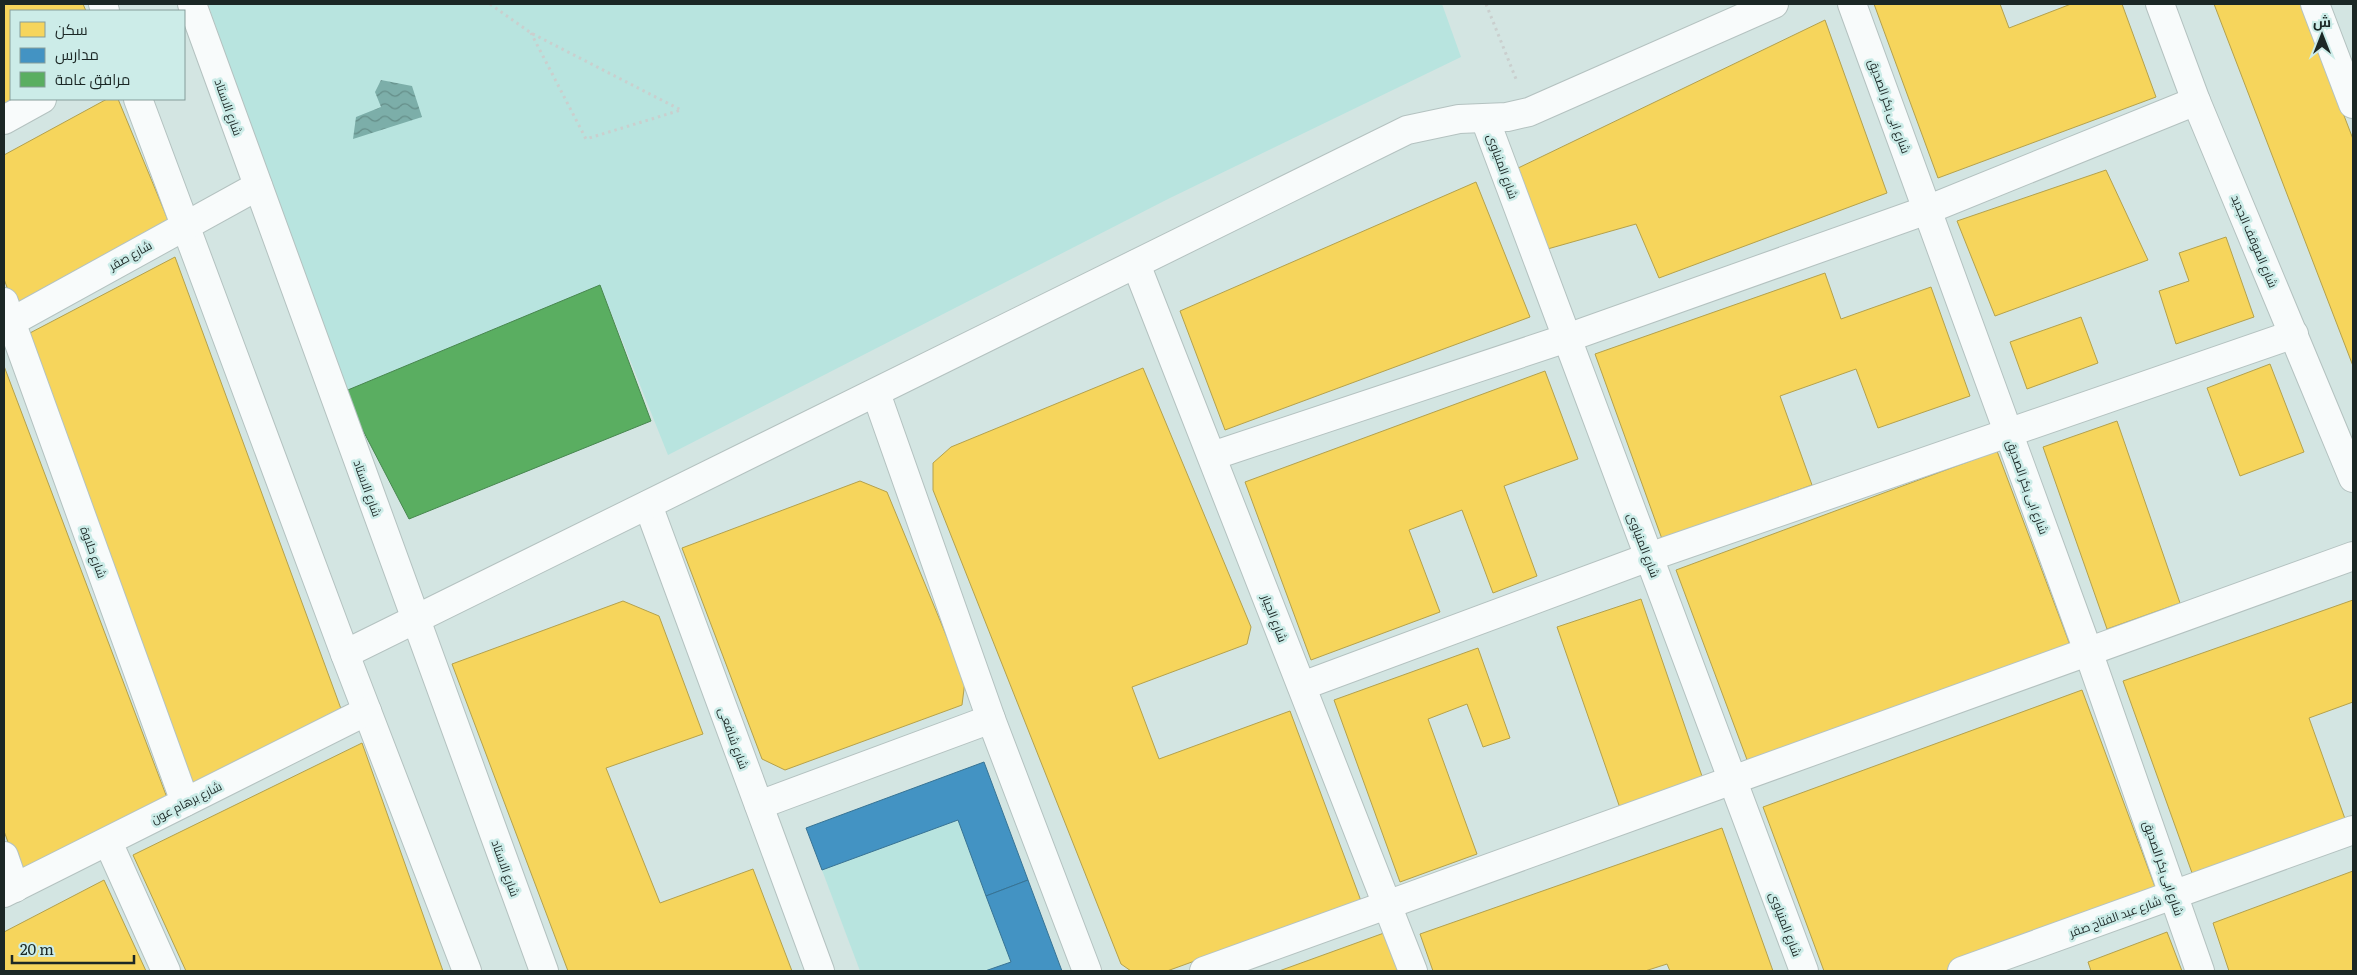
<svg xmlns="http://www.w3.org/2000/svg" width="2357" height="975" font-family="Literata,Cairo,serif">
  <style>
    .green { fill: #b8e4df }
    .water { fill: url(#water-waves) }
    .homes { fill: #f6d55c; stroke: #b4a14c }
    .schools { fill: #4393c3; stroke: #377394 }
    .public { fill: #5aae61; stroke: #47864f }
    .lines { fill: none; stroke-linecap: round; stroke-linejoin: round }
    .minor-casing { stroke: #b4c2c0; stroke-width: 30 }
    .path { stroke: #cacfce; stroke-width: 3; stroke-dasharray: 2.5 4; stroke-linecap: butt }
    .minor { stroke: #f8fbfb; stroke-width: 28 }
    .labels { text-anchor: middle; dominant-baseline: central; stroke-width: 5; stroke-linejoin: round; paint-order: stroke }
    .street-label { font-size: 12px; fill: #1b2725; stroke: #ccece8 }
  </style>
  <defs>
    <pattern id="water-waves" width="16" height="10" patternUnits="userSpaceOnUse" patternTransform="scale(1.25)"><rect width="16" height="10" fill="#7caea9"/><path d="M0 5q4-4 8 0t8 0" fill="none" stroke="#658e89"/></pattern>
  </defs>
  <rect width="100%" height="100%" fill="#d3e5e2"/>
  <g class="green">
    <polygon points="208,4 1442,4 1461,57 1168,199 668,455 600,285 343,392"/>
    <polygon points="958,820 1011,962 985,971 860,971 822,870"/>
  </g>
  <polygon class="water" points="381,80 412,86 422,117 353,139 356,117 381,107 375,92"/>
  <g class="homes">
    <polygon points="4,4 83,4 86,11 11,11 11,99 32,99 4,113"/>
    <polygon points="1874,4 2000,4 2009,28 2071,4 2122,4 2156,97 1938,178"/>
    <polygon points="2214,4 2301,4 2353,139 2353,366"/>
    <polygon points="1825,20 1887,193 1659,278 1636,224 1544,250 1514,170"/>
    <polygon points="107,99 118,99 168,220 16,312 4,279 4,155"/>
    <polygon points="2106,170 2148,260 1995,316 1957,221"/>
    <polygon points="1476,182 1530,317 1225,430 1180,311"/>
    <polygon points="2226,237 2254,317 2176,344 2159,291 2189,281 2179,253"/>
    <polygon points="175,257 344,717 192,790 28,334"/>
    <polygon points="1825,273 1841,319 1931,287 1970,396 1878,428 1856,369 1780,396 1812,485 1662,539 1595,354"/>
    <polygon points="2081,317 2098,363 2027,389 2010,342"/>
    <polygon points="2270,364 2304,452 2240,476 2207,388"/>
    <polygon points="4,366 169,803 20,876 4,831"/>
    <polygon points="1143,368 1251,627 1247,644 1132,687 1159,759 1290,711 1361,901 1167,971 1131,971 1121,964 933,490 933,463 951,447"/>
    <polygon points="1545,371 1578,459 1504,486 1537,576 1493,593 1462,510 1409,530 1440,612 1311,660 1245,482"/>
    <polygon points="2117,421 2180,603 2107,629 2043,447"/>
    <polygon points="1997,451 2070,645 1749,765 1676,570"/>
    <polygon points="860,481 887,492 965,681 962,705 785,770 762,759 682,548"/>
    <polygon points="1641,599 1703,779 1620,808 1557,627"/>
    <polygon points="2353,600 2353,702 2309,718 2349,830 2196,884 2123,681"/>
    <polygon points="623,601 659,616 703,734 606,768 660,903 753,869 792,971 568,971 452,664"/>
    <polygon points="1478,648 1510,738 1483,747 1467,704 1428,719 1477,854 1400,882 1334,700"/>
    <polygon points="2082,690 2158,895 1950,971 1824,971 1763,807"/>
    <polygon points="362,743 443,971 186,971 133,855"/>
    <polygon points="1722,828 1773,971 1670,971 1667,964 1645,971 1433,971 1420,934"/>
    <polygon points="2353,871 2353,971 2229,971 2213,923"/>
    <polygon points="104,880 146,971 4,971 4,932"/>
    <polygon points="2167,932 2182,971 2091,971 2088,962"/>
    <polygon points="1384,933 1398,971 1279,971"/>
  </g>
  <g class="schools">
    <polygon points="984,762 1028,880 986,896 958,820 822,870 806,828"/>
    <polygon points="1028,880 1062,971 985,971 1011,962 986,896"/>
  </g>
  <polygon class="public" points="600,285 651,421 409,519 343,392"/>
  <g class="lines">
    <defs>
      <g id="minor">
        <polyline points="103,4 105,11"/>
        <polyline points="192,4 544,971"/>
        <polyline points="1852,4 2088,651 2200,971"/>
        <polyline points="2160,4 2196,101 2353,478"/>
        <polyline points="2315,4 2353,104"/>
        <polyline points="138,99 345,654 467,971"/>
        <polyline points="1485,119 1804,971"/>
        <polyline points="4,120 42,99"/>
        <polyline points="1136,264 1413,971"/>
        <polyline points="4,302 185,802"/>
        <polyline points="4,326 258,186"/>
        <polyline points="876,393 991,719 1087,971"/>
        <polyline points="1212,456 1567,338 1927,210 2196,101"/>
        <polyline points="648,505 820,971"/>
        <polyline points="345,654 1407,130 1459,119 1507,117 1529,112 1774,4"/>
        <polyline points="1302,686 1649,557 2294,334"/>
        <polyline points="759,805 991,719"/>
        <polyline points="108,842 166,971"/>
        <polyline points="4,856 15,888"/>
        <polyline points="4,893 367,711"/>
        <polyline points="1204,971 2353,556"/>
        <polyline points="1962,971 2353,830"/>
      </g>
    </defs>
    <use href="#minor" class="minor-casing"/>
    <g class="path">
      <polyline points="490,4 531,33 681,110 586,139 531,33"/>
      <polyline points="1486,4 1516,79"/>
    </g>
    <use href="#minor" class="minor"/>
  </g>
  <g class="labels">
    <g class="street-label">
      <text transform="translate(1890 106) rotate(70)">شارع ابى بكر الصديق</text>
      <text transform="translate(229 107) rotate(70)">شارع الاستاد</text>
      <text transform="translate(1503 166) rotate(70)">شارع المنياوى</text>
      <text transform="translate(2255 241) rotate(67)">شارع الموقف الجديد</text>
      <text transform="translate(130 255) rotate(-29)">شارع صقر</text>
      <text transform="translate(2028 487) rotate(70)">شارع ابى بكر الصديق</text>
      <text transform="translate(368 488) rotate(70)">شارع الاستاد</text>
      <text transform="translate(1644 545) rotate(69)">شارع المنياوى</text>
      <text transform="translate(94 552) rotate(70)">شارع حلاوة</text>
      <text transform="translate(1275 618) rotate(69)">شارع الجيار</text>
      <text transform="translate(734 738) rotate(70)">شارع شافعى</text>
      <text transform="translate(186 802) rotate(-27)">شارع برهام عون</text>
      <text transform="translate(506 868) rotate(70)">شارع الاستاد</text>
      <text transform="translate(2164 868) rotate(71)">شارع ابى بكر الصديق</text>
      <text transform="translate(2115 916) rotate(-20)">شارع عبد الفتاح صقر</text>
      <text transform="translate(1786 924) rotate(69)">شارع المنياوى</text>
    </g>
  </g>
  <rect width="2357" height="975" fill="none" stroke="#1b2725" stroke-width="10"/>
  <rect x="10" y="10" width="175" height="90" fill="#ccece8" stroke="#859d9a"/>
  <rect x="20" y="22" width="25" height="15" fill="#f6d55c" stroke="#859d9a"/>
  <text x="55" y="35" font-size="15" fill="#1b2725">سكن</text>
  <rect x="20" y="48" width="25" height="15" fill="#4393c3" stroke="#859d9a"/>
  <text x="55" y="60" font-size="15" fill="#1b2725">مدارس</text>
  <rect x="20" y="72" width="25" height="15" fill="#5aae61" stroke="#859d9a"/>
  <text x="55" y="85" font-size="15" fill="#1b2725">مرافق عامة</text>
  <g transform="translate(2322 35)" stroke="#ccece8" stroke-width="4" paint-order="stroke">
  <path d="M0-4L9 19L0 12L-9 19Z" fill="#1b2725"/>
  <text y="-8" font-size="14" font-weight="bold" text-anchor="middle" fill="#1b2725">ش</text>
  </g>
  <path d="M12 955v8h122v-8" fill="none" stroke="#1b2725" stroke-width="2.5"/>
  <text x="20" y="955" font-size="15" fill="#1b2725" stroke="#ccece8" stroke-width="4" paint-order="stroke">20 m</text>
</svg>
